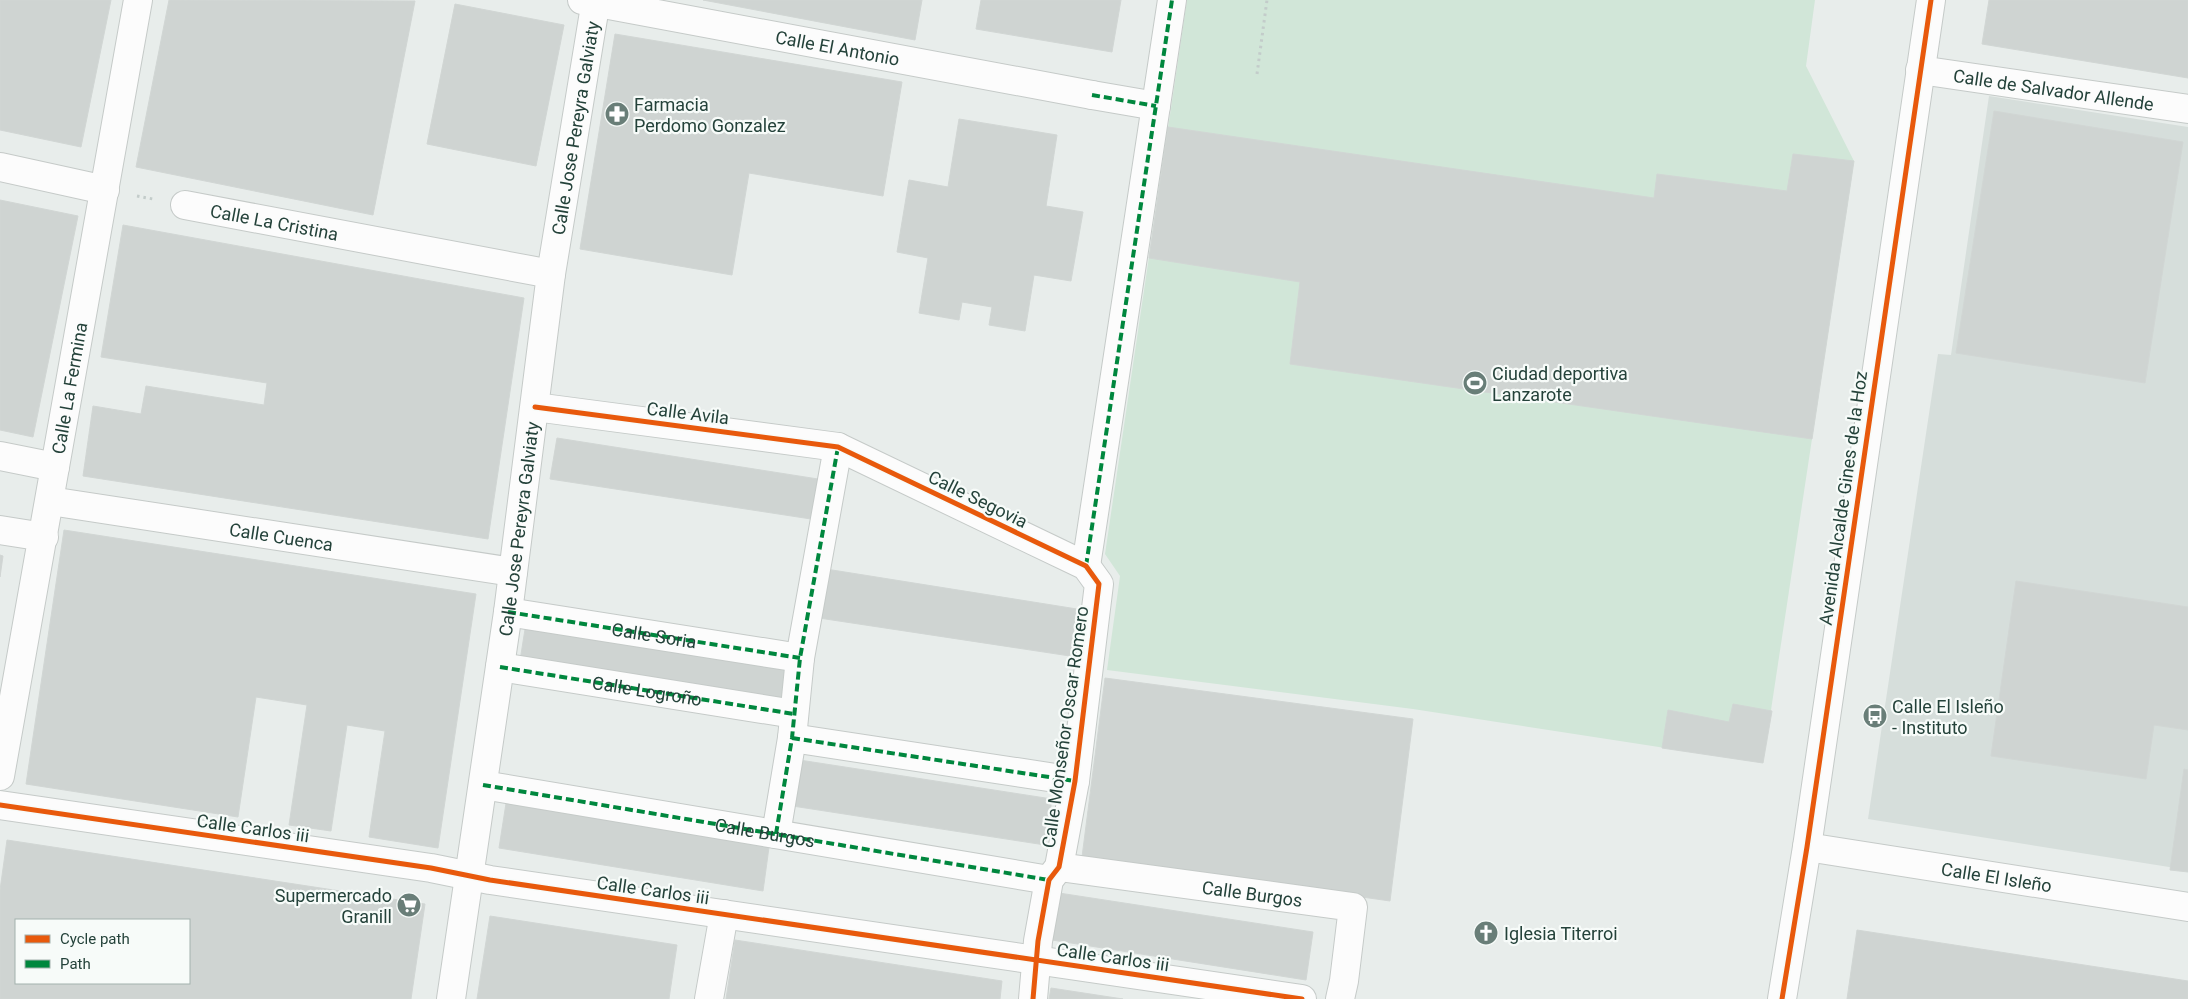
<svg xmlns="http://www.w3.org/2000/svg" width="2188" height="999" font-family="Roboto,sans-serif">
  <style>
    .built { fill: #d6dedb }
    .pitch { fill: #d1e6d8 }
    .building { fill: #cfd4d2; stroke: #d1d6d4; fill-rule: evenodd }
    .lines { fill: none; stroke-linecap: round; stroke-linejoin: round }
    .pedestrian-casing { stroke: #c5cac8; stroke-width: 30 }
    .minor-casing { stroke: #c5cac8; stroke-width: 30 }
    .tertiary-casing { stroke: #c5cac8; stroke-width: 30 }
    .path { stroke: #c3ccca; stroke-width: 3; stroke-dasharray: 2.5 4; stroke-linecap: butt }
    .pedestrian { stroke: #fcfcfc; stroke-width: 28 }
    .minor { stroke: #fcfcfc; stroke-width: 28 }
    .tertiary { stroke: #fcfcfc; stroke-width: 28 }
    .quiet { stroke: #00873e; stroke-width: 4; stroke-dasharray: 8 4; stroke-linecap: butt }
    .cycleway-casing { stroke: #f7fbf9; stroke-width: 8 }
    .cycleway { stroke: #e8590c; stroke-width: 5 }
    .labels { text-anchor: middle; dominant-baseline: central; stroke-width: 4.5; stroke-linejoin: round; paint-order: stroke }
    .street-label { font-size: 18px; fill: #24423a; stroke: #f7fbf9 }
    .poi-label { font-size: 18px; fill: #24423a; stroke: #f7fbf9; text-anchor: start }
  </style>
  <rect width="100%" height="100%" fill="#e8edeb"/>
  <polygon class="built" points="1989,96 2188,127 2188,870 1868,819 1938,354 1951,355"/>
  <polygon class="pitch" points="1187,0 1815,0 1806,66 1854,161 1763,763 1413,709 1107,670 1120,576 1105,554"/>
  <g class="building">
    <polygon points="0,0 111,0 81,147 0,130"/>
    <polygon points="169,0 415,1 373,215 136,167"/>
    <polygon points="703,0 922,0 915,40"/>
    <polygon points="981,0 1121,0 1112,52 976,29"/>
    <polygon points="1989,0 2188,0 2188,78 1982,44"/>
    <polygon points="455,4 564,25 536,166 427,144"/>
    <polygon points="615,34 902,82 883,196 749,173 732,275 580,249"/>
    <polygon points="1994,111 2183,142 2145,383 1956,353"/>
    <polygon points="959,119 1057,135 1046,206 1083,212 1071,281 1034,275 1025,331 989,325 992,307 962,302 959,320 919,313 928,258 897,252 909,180 948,187"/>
    <polygon points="1168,127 1654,198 1657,174 1787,191 1793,154 1854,161 1812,439 1290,364 1300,282 1149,258"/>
    <polygon points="0,200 78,216 33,437 0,430"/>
    <polygon points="123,225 524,298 488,539 83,476 93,406 141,414 146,386 264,405 267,383 101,357"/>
    <polygon points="557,438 818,479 811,519 550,479"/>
    <polygon points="64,530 476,594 438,848 369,837 385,731 347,725 331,831 289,825 307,705 256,697 238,817 26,784"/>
    <polygon points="0,555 3,556 0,577"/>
    <polygon points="826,569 1077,609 1070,656 819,618"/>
    <polygon points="2016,581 2188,607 2188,730 2154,725 2146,779 1991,756"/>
    <polygon points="526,623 786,663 780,708 519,667"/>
    <polygon points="1105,678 1413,719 1390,901 1082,857"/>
    <polygon points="1733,704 1772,711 1763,763 1662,748 1668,710 1729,722"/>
    <polygon points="793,759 1052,799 1045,845 786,805"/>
    <polygon points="2184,769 2188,770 2188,872 2170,870"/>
    <polygon points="507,797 770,840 763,891 499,848"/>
    <path d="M7,840L425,904L411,999H0V890ZM16,920H189V983H16Z"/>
    <polygon points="1059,893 1313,932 1306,980 1052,940"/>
    <polygon points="490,916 677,945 669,999 477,999"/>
    <polygon points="1857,930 2188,981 2188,999 1847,999"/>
    <polygon points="735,940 1002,981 1000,999 726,999"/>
    <polygon points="1051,988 1123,999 1049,999"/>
  </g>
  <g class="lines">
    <defs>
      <g id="pedestrian">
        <polyline points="1092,95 1156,106"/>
        <polyline points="1086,566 1172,0"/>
        <polyline points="508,612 800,658"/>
        <polyline points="500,667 794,714"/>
        <polyline points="792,738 1075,781"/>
        <polyline points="483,785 1049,880"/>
        <polyline points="776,834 792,738 800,658 838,447"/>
      </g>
      <g id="minor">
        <path id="s1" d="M582,0L1092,95"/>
        <path id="s2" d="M1920,70L2188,109"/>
        <polyline points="0,167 105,190"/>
        <path id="s3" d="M185,205L551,274"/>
        <polyline points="535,407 838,447 1086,566 1099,584 1075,781 1059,867 1049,880 1038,941 1033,999"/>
        <polyline points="0,456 55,467"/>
        <path id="s4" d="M50,501L513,572"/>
        <polyline points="0,530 44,537"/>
        <path id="s5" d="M0,776L138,0"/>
        <polyline points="0,805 431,868 490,880 1302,999"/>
        <path id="s6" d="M1059,867L1353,907L1344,981L1340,999"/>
        <polyline points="709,999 724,914"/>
      </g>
      <g id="tertiary">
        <path id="s7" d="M1807,847L2188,907"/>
        <path id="s8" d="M451,999L508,612L551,274L596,0"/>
        <polyline points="1782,999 1807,847 1931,0"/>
      </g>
    </defs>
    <use href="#pedestrian" class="pedestrian-casing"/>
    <use href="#minor" class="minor-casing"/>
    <use href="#tertiary" class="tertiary-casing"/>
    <g class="path">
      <polyline points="1257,74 1267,0"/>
      <polyline points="137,196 153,199"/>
    </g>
    <use href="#pedestrian" class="pedestrian"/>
    <use href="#minor" class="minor"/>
    <use href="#tertiary" class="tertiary"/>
    <g class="quiet">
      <polyline points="1092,95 1156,106"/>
      <polyline points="1086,566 1172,0"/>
      <path id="s9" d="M508,612L800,658"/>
      <path id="s10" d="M500,667L794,714"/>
      <polyline points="792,738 1075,781"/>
      <path id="s11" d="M483,785L1049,880"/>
      <polyline points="776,834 792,738 800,658 838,447"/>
    </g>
    <defs>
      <g id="cycleway">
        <polyline points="535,407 838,447 1086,566 1099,584 1075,781 1059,867 1049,880 1038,941 1033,999"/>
        <polyline points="0,805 431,868 490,880 1302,999"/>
        <polyline points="1782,999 1807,847 1931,0"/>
      </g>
    </defs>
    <use href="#cycleway" class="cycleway-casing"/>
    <use href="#cycleway" class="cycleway"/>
  </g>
  <defs>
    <symbol id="pharmacy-disc" viewBox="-11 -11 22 22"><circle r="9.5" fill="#697e78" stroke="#f7fbf9"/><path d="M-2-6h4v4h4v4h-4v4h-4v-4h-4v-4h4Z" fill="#fff"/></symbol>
    <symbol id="stadium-disc" viewBox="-11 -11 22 22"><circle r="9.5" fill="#697e78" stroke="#f7fbf9"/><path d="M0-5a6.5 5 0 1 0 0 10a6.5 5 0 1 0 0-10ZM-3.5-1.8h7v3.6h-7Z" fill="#fff"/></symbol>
    <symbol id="bus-disc" viewBox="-11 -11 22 22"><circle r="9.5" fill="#697e78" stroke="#f7fbf9"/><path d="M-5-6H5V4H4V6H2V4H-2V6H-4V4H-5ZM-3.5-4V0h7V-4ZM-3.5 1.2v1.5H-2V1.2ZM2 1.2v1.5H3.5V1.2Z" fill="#fff"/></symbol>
    <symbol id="supermarket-disc" viewBox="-11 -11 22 22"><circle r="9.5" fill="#697e78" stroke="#f7fbf9"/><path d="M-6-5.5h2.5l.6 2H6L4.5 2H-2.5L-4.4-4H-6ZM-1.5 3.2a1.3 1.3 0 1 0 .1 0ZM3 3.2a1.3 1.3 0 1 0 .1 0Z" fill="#fff"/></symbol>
    <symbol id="church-disc" viewBox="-11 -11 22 22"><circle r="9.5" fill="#697e78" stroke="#f7fbf9"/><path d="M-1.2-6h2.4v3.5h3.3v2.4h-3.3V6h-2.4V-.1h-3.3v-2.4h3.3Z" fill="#fff"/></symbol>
  </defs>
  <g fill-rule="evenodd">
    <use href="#pharmacy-disc" x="603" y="100" width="28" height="28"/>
    <use href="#stadium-disc" x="1461" y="369" width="28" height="28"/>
    <use href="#bus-disc" x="1861" y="702" width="28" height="28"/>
    <use href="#supermarket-disc" x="395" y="891" width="28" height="28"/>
    <use href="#church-disc" x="1472" y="919" width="28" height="28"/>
  </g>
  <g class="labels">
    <g class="street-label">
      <text stroke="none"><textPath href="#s1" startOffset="260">Calle El Antonio</textPath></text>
      <text stroke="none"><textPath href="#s2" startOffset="135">Calle de Salvador Allende</textPath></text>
      <text stroke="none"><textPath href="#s8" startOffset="880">Calle Jose Pereyra Galviaty</textPath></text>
      <text stroke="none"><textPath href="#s3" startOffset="91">Calle La Cristina</textPath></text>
      <text stroke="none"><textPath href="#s5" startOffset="394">Calle La Fermina</textPath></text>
      <text transform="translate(688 413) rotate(7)">Calle Avila</text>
      <text transform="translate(1843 498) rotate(-82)">Avenida Alcalde Gines de la Hoz</text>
      <text transform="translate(978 499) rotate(26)">Calle Segovia</text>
      <text stroke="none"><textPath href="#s8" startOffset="475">Calle Jose Pereyra Galviaty</textPath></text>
      <text stroke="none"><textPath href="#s4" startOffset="234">Calle Cuenca</textPath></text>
      <text stroke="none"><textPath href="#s9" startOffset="148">Calle Soria</textPath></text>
      <text stroke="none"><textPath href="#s10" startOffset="149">Calle Logroño</textPath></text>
      <text transform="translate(1065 727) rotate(-82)">Calle Monseñor Oscar Romero</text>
      <text transform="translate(253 828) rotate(8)">Calle Carlos iii</text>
      <text stroke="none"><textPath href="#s11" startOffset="286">Calle Burgos</textPath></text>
      <text stroke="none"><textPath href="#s7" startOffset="192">Calle El Isleño</textPath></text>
      <text transform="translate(653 890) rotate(8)">Calle Carlos iii</text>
      <text stroke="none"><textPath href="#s6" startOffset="195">Calle Burgos</textPath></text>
      <text transform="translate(1113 957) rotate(8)">Calle Carlos iii</text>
    </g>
    <g class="poi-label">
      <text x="634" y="104">Farmacia<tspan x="634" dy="21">Perdomo Gonzalez</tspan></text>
      <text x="1492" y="373">Ciudad deportiva<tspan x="1492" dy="21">Lanzarote</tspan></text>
      <text x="1892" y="706">Calle El Isleño<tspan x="1892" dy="21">- Instituto</tspan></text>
      <text x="392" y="895" text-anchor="end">Supermercado<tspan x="392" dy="21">Granill</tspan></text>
      <text x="1504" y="933">Iglesia Titerroi</text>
    </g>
  </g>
  <rect x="15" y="919" width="175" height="65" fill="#f7fbf9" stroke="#a3b1ad"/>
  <rect x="25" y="935" width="25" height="8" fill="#e8590c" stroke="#a3b1ad"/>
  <text x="60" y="944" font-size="15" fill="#24423a">Cycle path</text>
  <rect x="25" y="960" width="25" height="8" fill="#00873e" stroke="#a3b1ad"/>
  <text x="60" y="969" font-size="15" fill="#24423a">Path</text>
</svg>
